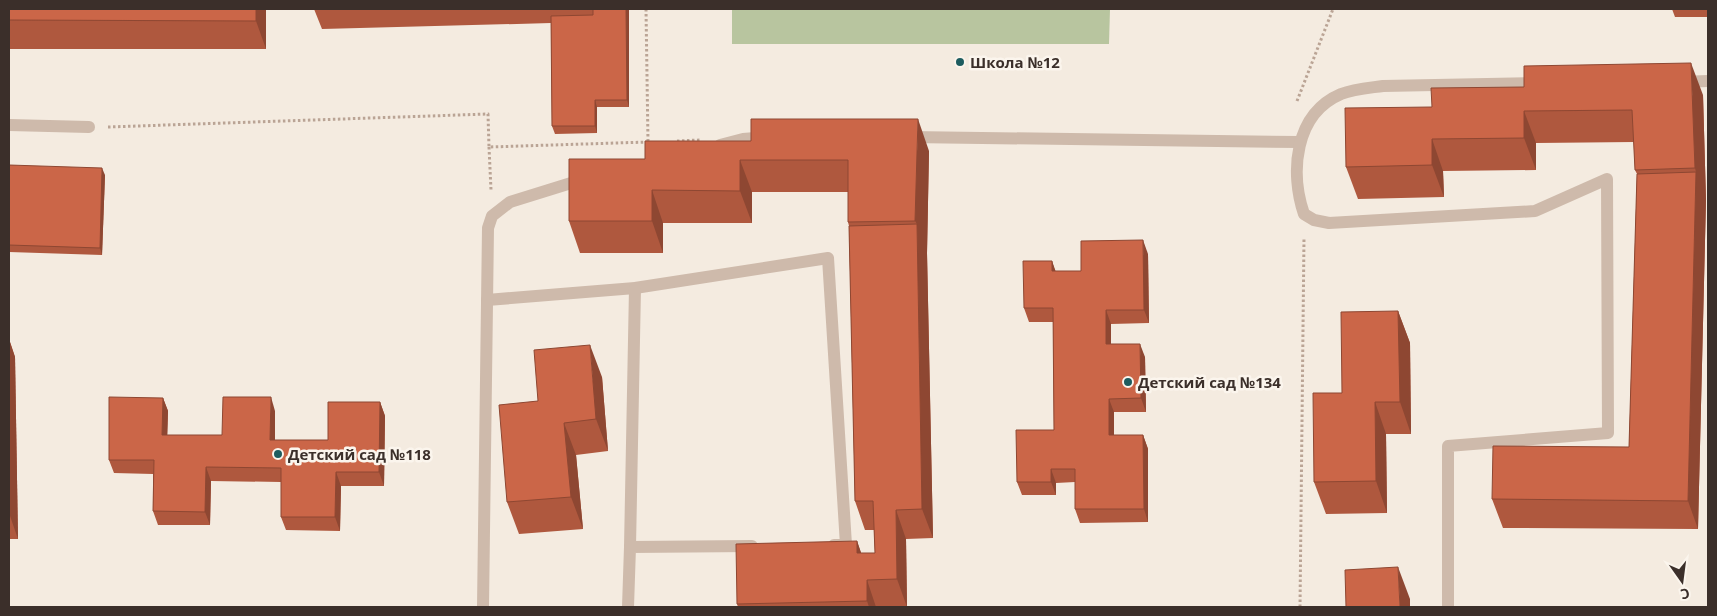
<svg xmlns="http://www.w3.org/2000/svg" width="1717" height="616" font-family="'Open Sans',sans-serif">
  <style>
    .park { fill: #b8c59f }
    .lines { fill: none; stroke-linecap: round; stroke-linejoin: round }
    .path { stroke: #baa495; stroke-width: 3; stroke-dasharray: 2.5 2.5; stroke-linecap: butt }
    .lane { stroke: #cebaab; stroke-width: 12 }
    .wall { fill: #af583e }
    .shaded-wall { fill: #8e4732 }
    .building { fill: #cb6648; stroke: #8e4732 }
    .poi-dot { fill: #1d5c5f; stroke: #fbf5ed; stroke-width: 2 }
    .labels { text-anchor: middle; dominant-baseline: central; stroke-width: 5; stroke-linejoin: round; paint-order: stroke }
    .poi-label { font-size: 15px; font-weight: bold; fill: #3b2f2a; stroke: #fbf5ed; text-anchor: start }
  </style>
  <rect width="100%" height="100%" fill="#f4ebe0"/>
  <polygon class="park" points="732,9 1110,9 1109,44 732,44"/>
  <g class="lines">
    <g class="path">
      <polyline points="646,9 648,142"/>
      <polyline points="1297,101 1333,9"/>
      <polyline points="108,127 488,114 489,147 648,142"/>
      <polyline points="677,141 700,140"/>
      <polyline points="489,147 491,190"/>
      <polyline points="1300,607 1304,237"/>
    </g>
    <g class="lane">
      <polyline points="1681,82 1708,81"/>
      <polyline points="9,125 89,127"/>
      <polyline points="909,137 1299,142"/>
      <polyline points="720,145 743,139 767,137"/>
      <polyline points="487,300 635,288 828,258 846,545 834,545"/>
      <polyline points="630,547 635,288"/>
      <polyline points="483,607 488,228 492,216 510,202 584,179"/>
      <polyline points="628,607 630,547 752,546"/>
      <path d="M1448,607V446L1608,433L1607,179L1535,211L1329,223L1314,220L1304,214C1290,173 1294,114 1341,94C1354,89 1369,88 1383,86L1541,83"/>
    </g>
  </g>
  <g class="wall">
    <rect x="9" y="9" width="257" height="40"/>
    <polygon points="314,9 629,9 629,107 597,107 597,133 555,134 552,126 551,23 322,29"/>
    <polygon points="1672,9 1708,9 1708,17 1675,17"/>
    <polygon points="1703,95 1706,200 1698,529 1503,528 1492,499 1629,447 1637,174 1635,170 1634,142 1536,143 1536,170 1443,171 1444,197 1358,199 1346,167 1432,107"/>
    <polygon points="751,141 929,151 927,253 933,538 906,539 907,607 738,607 737,604 857,541 861,553 875,553 874,530 865,530 855,501 849,226 848,222 848,192 752,192 752,223 663,223 663,253 580,253 569,221 645,159"/>
    <polygon points="9,165 105,175 102,255 9,252"/>
    <polygon points="1148,254 1149,323 1111,324 1111,344 1145,357 1146,412 1114,412 1114,435 1143,435 1148,449 1148,522 1080,523 1075,509 1075,482 1056,483 1056,495 1022,495 1017,482 1054,430 1053,322 1029,322 1024,308 1052,261 1055,271 1081,271"/>
    <polygon points="1398,311 1410,343 1411,434 1386,434 1387,513 1326,514 1314,482"/>
    <polygon points="9,339 15,357 18,539 9,539"/>
    <polygon points="602,377 608,451 576,455 583,529 519,534 507,502 538,401"/>
    <polygon points="163,398 168,411 167,435 222,435 275,411 275,440 328,440 380,402 385,416 384,486 341,486 340,531 286,530 281,517 281,482 211,481 210,525 158,525 153,511 153,474 114,473 109,460"/>
  </g>
  <g class="shaded-wall">
    <polygon points="256,9 266,9 266,49 256,21"/>
    <polygon points="626,9 629,9 629,107 627,100"/>
    <polygon points="1691,63 1703,95 1706,200 1698,529 1688,501 1696,172 1695,168"/>
    <polygon points="595,100 597,107 597,133 595,126"/>
    <polygon points="1524,111 1536,143 1536,170 1524,138"/>
    <polygon points="918,119 929,151 927,253 933,538 922,509 917,224 915,221"/>
    <polygon points="1432,139 1443,171 1444,197 1432,165"/>
    <polygon points="740,160 752,192 752,223 740,191"/>
    <polygon points="102,168 105,175 102,255 100,248"/>
    <polygon points="652,190 663,223 663,253 652,221"/>
    <polygon points="1143,240 1148,254 1149,323 1144,310"/>
    <polygon points="1052,261 1057,275 1052,271"/>
    <polygon points="1106,310 1111,324 1111,357 1106,344"/>
    <polygon points="1398,311 1410,343 1411,434 1400,402"/>
    <polygon points="9,339 15,357 18,539 9,513"/>
    <polygon points="1140,344 1145,357 1146,412 1141,398"/>
    <polygon points="590,345 602,377 608,451 596,419"/>
    <polygon points="271,397 275,411 275,454 270,440"/>
    <polygon points="163,398 168,411 167,449 162,435"/>
    <polygon points="1109,399 1114,412 1114,449 1109,435"/>
    <polygon points="380,402 385,416 384,486 379,472"/>
    <polygon points="1375,402 1386,434 1387,513 1376,481"/>
    <polygon points="564,423 576,455 583,529 571,497"/>
    <polygon points="1143,435 1148,449 1148,522 1144,509"/>
    <polygon points="206,467 211,481 210,525 205,512"/>
    <polygon points="1051,469 1056,483 1056,495 1051,482"/>
    <polygon points="336,472 341,486 340,531 335,517"/>
    <polygon points="896,510 906,539 907,607 897,579"/>
    <polygon points="857,541 867,570 868,581 857,553"/>
    <polygon points="1398,567 1410,599 1410,607 1400,607"/>
    <polygon points="867,580 876,607 869,607 867,601"/>
  </g>
  <g class="building">
    <polygon points="9,9 256,9 256,21 9,20"/>
    <polygon points="593,9 626,9 627,100 595,100 595,126 552,126 551,16 593,15"/>
    <polygon points="1691,63 1695,168 1635,170 1632,110 1524,111 1524,138 1432,139 1432,165 1346,167 1345,108 1432,107 1431,88 1524,87 1524,66"/>
    <polygon points="751,119 918,119 915,221 848,222 848,160 740,160 740,191 652,190 652,221 569,221 569,159 645,159 645,141 751,141"/>
    <polygon points="9,165 102,168 100,248 9,245"/>
    <polygon points="1696,172 1688,501 1492,499 1493,446 1629,447 1637,174"/>
    <polygon points="917,224 922,509 896,510 897,579 867,580 867,601 737,604 736,544 857,541 857,553 875,553 873,501 855,501 849,226"/>
    <polygon points="1143,240 1144,310 1106,310 1106,344 1140,344 1141,398 1109,399 1109,435 1143,435 1144,509 1075,509 1075,469 1051,469 1051,482 1017,482 1016,430 1054,430 1053,308 1024,308 1023,261 1052,261 1052,271 1081,271 1081,241"/>
    <polygon points="1398,311 1400,402 1375,402 1376,481 1314,482 1313,393 1342,393 1341,312"/>
    <polygon points="590,345 596,419 564,423 571,497 507,502 499,405 538,401 534,350"/>
    <polygon points="109,397 163,398 162,435 222,435 223,397 271,397 270,440 328,440 328,402 380,402 379,472 336,472 335,517 281,517 281,468 206,467 205,512 153,511 154,460 109,460"/>
    <polygon points="1398,567 1400,607 1346,607 1345,570"/>
  </g>
  <g class="poi-dot">
    <circle cx="960" cy="62" r="5"/>
    <circle cx="1128" cy="382" r="5"/>
    <circle cx="278" cy="454" r="5"/>
  </g>
  <g class="labels">
    <g class="poi-label">
      <text x="970" y="62">Школа №12</text>
      <text x="1138" y="382">Детский сад №134</text>
      <text x="288" y="454">Детский сад №118</text>
    </g>
  </g>
  <rect width="1717" height="616" fill="none" stroke="#3b2f2a" stroke-width="20"/>
  <g transform="translate(1682 581) rotate(166)" stroke="#fbf5ed" stroke-width="4" paint-order="stroke">
  <path d="M0-4L9 19L0 12L-9 19Z" fill="#3b2f2a"/>
  <text y="-8" font-size="14" font-weight="bold" text-anchor="middle" fill="#3b2f2a">С</text>
  </g>
</svg>
